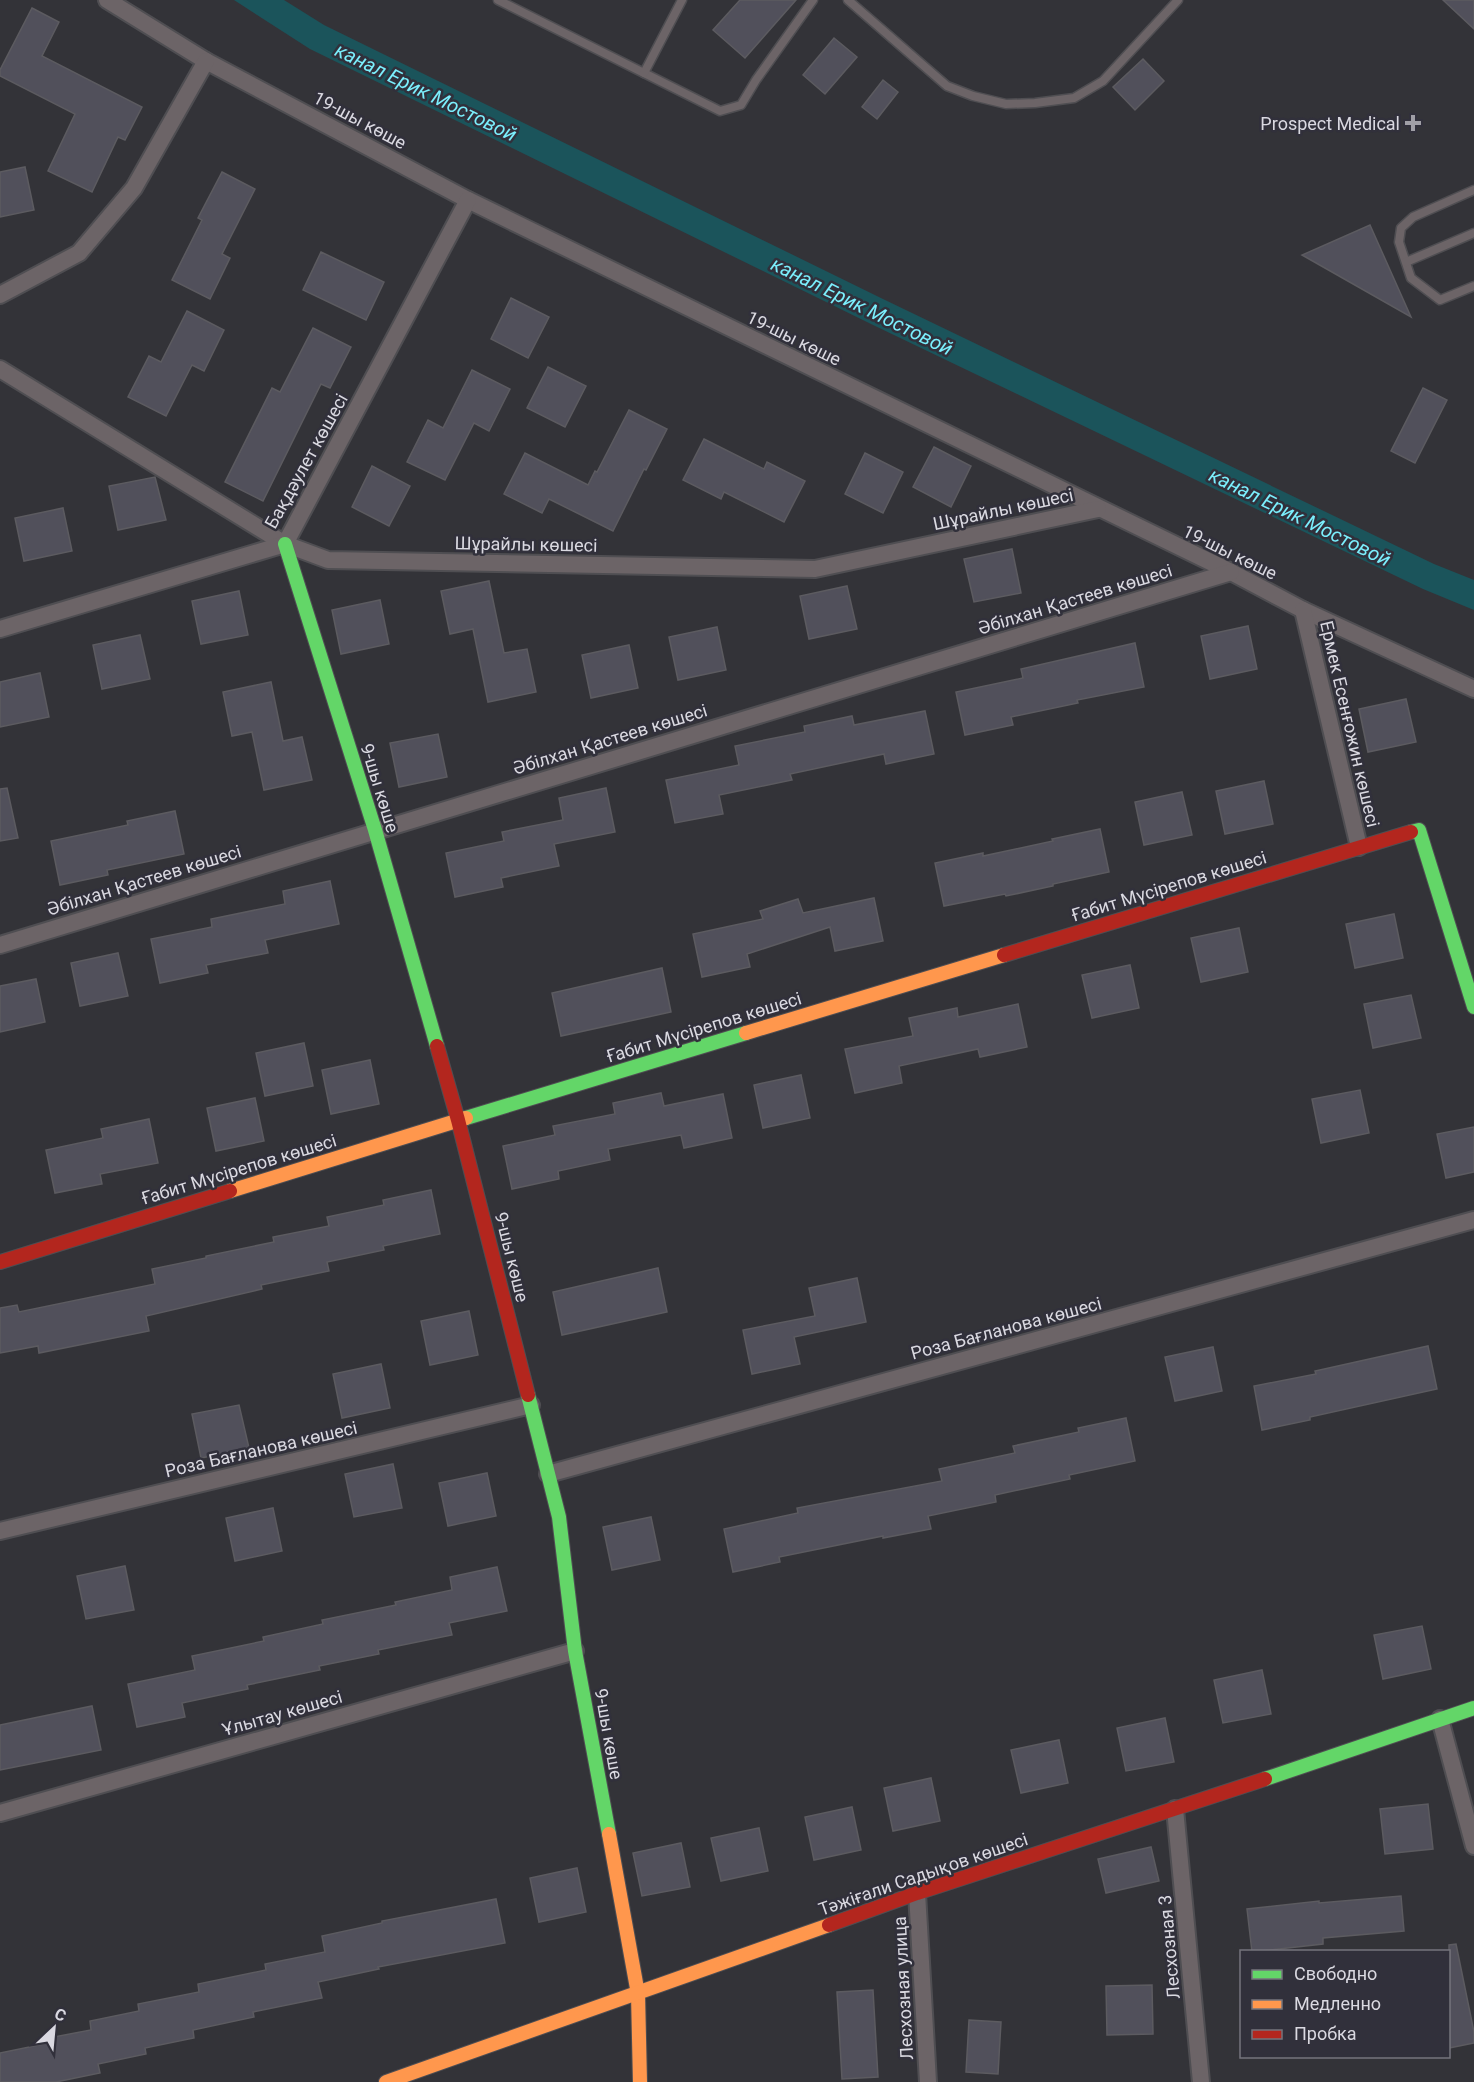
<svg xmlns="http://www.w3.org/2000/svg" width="1474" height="2082" font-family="Roboto,sans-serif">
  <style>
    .water { fill: #1b545b }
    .building { fill: #51505b; stroke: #5c5b60; stroke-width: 1.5 }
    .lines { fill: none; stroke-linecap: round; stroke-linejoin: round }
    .lane-casing { stroke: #4f4e52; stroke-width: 11 }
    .street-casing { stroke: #4f4e52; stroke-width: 20 }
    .fast-casing { stroke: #4f4e52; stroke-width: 16 }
    .slow-casing { stroke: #4f4e52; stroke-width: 16 }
    .jam-casing { stroke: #4f4e52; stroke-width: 16 }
    .lane { stroke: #6c6467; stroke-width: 8 }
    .street { stroke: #6c6467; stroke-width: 16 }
    .fast { stroke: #63d668; stroke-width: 14 }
    .slow { stroke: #ff974d; stroke-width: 14 }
    .jam { stroke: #b3261e; stroke-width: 14 }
    .poi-dot { fill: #a09fa6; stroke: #31303b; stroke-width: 2 }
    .labels { text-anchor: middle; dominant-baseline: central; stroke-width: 5; stroke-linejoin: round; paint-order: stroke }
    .street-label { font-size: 18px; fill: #dad9e1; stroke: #31303b }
    .poi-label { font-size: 18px; fill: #dad9e1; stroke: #31303b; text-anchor: end }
    .water-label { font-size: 20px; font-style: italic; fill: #7beffd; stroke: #31303b }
  </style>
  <rect width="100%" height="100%" fill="#333338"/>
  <polygon class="water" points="234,0 284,0 324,25 883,299 1434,564 1474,580 1474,610 1423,589 871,324 310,49"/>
  <g class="building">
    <polygon points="740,0 796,0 745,58 713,30"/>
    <polygon points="1443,0 1474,0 1474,29"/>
    <polygon points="32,8 59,22 42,56 142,107 125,140 118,137 92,192 48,171 75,114 0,76 0,70"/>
    <polygon points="834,38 857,57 825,94 803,75"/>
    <polygon points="1143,59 1164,81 1135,110 1113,87"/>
    <polygon points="883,80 898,92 877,119 862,107"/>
    <polygon points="25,167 34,210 0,217 0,172"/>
    <polygon points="222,172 255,189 222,254 230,258 210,299 172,280 202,220 198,218"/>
    <polygon points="1370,225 1411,317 1302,255"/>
    <polygon points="321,252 384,282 366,320 303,290"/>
    <polygon points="511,298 549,317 528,358 491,339"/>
    <polygon points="187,311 224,330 204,371 192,365 166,416 128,397 149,356 161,362"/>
    <polygon points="313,328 351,347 330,388 321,384 263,501 225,482 272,388 280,392"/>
    <polygon points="548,367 586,386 565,427 527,408"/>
    <polygon points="472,370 510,389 489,431 474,423 445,480 407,462 428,420 443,428"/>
    <polygon points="1423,388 1447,400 1415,463 1391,451"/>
    <polygon points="629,410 667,429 646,470 644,469 613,531 549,499 542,513 504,494 525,453 588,485 595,471 597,472"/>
    <polygon points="704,439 764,469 767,462 805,481 784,522 724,492 721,499 683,480"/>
    <polygon points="934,447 971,466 951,507 913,487"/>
    <polygon points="865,453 903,472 883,513 845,494"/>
    <polygon points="372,466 410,486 389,526 352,507"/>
    <polygon points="155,477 166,520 118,530 109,486"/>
    <polygon points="63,508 72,551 24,561 15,518"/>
    <polygon points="1012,549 1021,593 974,602 964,559"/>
    <polygon points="489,581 504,653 527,649 536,692 488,702 473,629 450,634 441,591"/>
    <polygon points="847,586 857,629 809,639 800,596"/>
    <polygon points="239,591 248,635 201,644 192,601"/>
    <polygon points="380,600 389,644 341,654 332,610"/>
    <polygon points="1248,626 1257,669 1210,679 1201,636"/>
    <polygon points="717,627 726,670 678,680 669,637"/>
    <polygon points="140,635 150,679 102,689 93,645"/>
    <polygon points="1135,643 1144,687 1077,700 1078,703 1011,717 1013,725 965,735 956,692 1023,678 1021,669"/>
    <polygon points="629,645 638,688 591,698 582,655"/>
    <polygon points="40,673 49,717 0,727 0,682"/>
    <polygon points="271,682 283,741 302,737 312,780 264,790 252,732 232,736 223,692"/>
    <polygon points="1406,699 1416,742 1368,752 1359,709"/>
    <polygon points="925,711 934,754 886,764 884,754 790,774 792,780 719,795 723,814 675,823 666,780 739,765 735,746 805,732 804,726 852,716 854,725"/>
    <polygon points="438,734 447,777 399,787 390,743"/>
    <polygon points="1264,781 1273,824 1225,834 1216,791"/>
    <polygon points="7,788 18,838 0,841 0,789"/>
    <polygon points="606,788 615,832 554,844 559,866 501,878 503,887 455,897 446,853 504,841 502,832 563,820 559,798"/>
    <polygon points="1182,792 1192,835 1144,845 1135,802"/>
    <polygon points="175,811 184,854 107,870 108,875 60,885 51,841 128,825 127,821"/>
    <polygon points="1100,829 1109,872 1053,884 1053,886 1006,896 1005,894 944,906 935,863 983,853 983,856 1053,841 1052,839"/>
    <polygon points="330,881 339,924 265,940 268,953 206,965 208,973 160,983 151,939 212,927 211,919 285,904 283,891"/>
    <polygon points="874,898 883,941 835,951 830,927 747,954 750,967 702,977 693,934 763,919 760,911 798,899 803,913"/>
    <polygon points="1394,914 1403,958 1355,968 1346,924"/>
    <polygon points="1239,928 1248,972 1201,982 1191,938"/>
    <polygon points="118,953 128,996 80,1006 71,963"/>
    <polygon points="1130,965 1139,1008 1092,1018 1082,975"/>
    <polygon points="662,968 671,1012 561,1036 552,993"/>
    <polygon points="36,979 45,1022 0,1032 0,986"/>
    <polygon points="1411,995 1421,1038 1373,1048 1364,1004"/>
    <polygon points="1018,1004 1027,1047 980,1057 978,1049 899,1066 902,1083 855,1093 845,1049 913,1036 909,1018 957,1008 958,1017"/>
    <polygon points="304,1043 313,1086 265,1096 256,1053"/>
    <polygon points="370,1060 379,1104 331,1114 322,1070"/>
    <polygon points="801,1075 810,1118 763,1128 754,1085"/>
    <polygon points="1360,1090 1369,1133 1321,1143 1312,1099"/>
    <polygon points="661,1093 664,1106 723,1094 732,1138 684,1148 681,1135 608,1149 610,1160 558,1171 559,1179 512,1189 503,1146 555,1135 553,1126 615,1114 613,1103"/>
    <polygon points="255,1098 264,1141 216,1151 207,1108"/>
    <polygon points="149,1119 158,1163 100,1174 102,1184 55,1193 46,1150 103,1138 101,1129"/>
    <polygon points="1474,1127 1474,1172 1446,1178 1437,1134"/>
    <polygon points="431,1190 440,1234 383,1246 384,1250 327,1262 329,1271 261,1285 262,1289 146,1316 149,1331 39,1353 38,1346 0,1353 0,1308 17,1305 19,1312 155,1284 152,1269 206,1258 206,1256 274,1242 273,1237 329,1226 327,1217 384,1205 383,1200"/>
    <polygon points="658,1268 667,1312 562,1335 553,1292"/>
    <polygon points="857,1278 866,1322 794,1337 800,1364 752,1374 743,1330 815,1316 809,1288"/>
    <polygon points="469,1311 478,1355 430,1365 421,1321"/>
    <polygon points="1428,1346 1437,1389 1310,1417 1310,1420 1262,1430 1254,1386 1316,1374 1315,1371"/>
    <polygon points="1213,1347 1222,1391 1175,1401 1165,1357"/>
    <polygon points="381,1364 390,1408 342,1418 333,1374"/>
    <polygon points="239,1405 249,1448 201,1458 192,1414"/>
    <polygon points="1126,1418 1135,1461 1069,1475 1070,1479 995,1495 996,1502 928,1516 931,1529 883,1538 883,1536 779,1557 780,1562 733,1572 724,1529 798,1513 797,1508 942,1481 939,1469 1015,1453 1013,1446 1079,1432 1078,1428"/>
    <polygon points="393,1464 402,1508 354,1517 345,1474"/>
    <polygon points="487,1473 496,1516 448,1526 439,1483"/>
    <polygon points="273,1508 282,1551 235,1561 226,1518"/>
    <polygon points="651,1517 660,1560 612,1570 603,1527"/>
    <polygon points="125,1566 134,1610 86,1619 77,1576"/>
    <polygon points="497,1567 507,1611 449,1623 452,1635 378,1650 379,1654 319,1666 320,1670 247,1685 248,1689 182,1703 185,1717 137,1727 128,1684 195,1670 192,1656 264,1641 263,1637 323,1624 322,1620 396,1605 395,1602 452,1590 450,1577"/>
    <polygon points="1422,1626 1431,1669 1383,1679 1374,1635"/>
    <polygon points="1262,1670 1271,1714 1223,1723 1214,1680"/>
    <polygon points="92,1706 101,1750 0,1770 0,1725"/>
    <polygon points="1165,1718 1174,1762 1126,1771 1117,1728"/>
    <polygon points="1059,1740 1068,1783 1021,1793 1011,1750"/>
    <polygon points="931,1778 940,1821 893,1831 884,1788"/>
    <polygon points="1428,1804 1433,1849 1385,1854 1380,1809"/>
    <polygon points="852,1807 861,1850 814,1860 805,1817"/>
    <polygon points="759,1828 768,1871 721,1881 711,1838"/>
    <polygon points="681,1843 690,1887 642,1896 633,1853"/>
    <polygon points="1151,1847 1159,1881 1106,1893 1098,1859"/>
    <polygon points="577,1868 586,1912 539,1922 530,1878"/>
    <polygon points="1401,1896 1404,1931 1323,1938 1323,1944 1252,1952 1247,1909 1319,1901 1319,1903"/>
    <polygon points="496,1899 505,1943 378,1967 379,1969 318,1982 322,1998 253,2012 254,2017 193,2030 194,2038 145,2048 146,2054 98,2064 100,2073 56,2082 0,2082 0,2053 44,2044 43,2039 91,2030 90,2021 139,2011 138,2004 199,1992 198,1984 266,1970 265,1964 325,1952 322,1936 382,1923 382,1921"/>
    <polygon points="1456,1944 1474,2032 1474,2043 1449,2048 1449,1945"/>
    <polygon points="1152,1985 1153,2034 1107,2035 1106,1986"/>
    <polygon points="873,1990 878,2077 842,2079 837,1992"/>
    <polygon points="969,2020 1001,2022 998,2074 966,2072"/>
  </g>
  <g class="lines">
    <defs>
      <g id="lane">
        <polyline points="498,0 720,111 741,105 756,80 813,0"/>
        <polyline points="848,0 947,86 973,96 1006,104 1035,103 1074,98 1103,81 1178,0"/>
        <polyline points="644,73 682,0"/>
        <polyline points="1474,190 1413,217 1401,228 1399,242 1411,278 1440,300 1474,286"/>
        <polyline points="1406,262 1474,233"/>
      </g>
      <g id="street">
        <polyline points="107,0 206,61 468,200 1231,572 1303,610 1474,689"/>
        <polyline points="0,295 79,253 134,188 206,61"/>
        <polyline points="0,369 285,544 328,560 815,569 1098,509"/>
        <polyline points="1303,610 1359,847"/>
        <polyline points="0,629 285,544 468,200"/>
        <polyline points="0,945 1231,572"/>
        <polyline points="548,1474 1474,1220"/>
        <polyline points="0,1531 531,1405"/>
        <polyline points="1440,1719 1474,1846"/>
        <polyline points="1175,1809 1201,2082"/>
        <polyline points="0,1813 575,1651"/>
        <polyline points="917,1893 928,2082"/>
      </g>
      <g id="fast">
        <polyline points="285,544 375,830 437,1046"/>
        <polyline points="1411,832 1419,830 1474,1007"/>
        <polyline points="466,1118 746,1033"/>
        <polyline points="528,1395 559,1517 575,1651 609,1834"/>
        <polyline points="1265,1779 1474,1708"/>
      </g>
      <g id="slow">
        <polyline points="746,1033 1004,955"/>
        <polyline points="230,1191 466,1118"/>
        <polyline points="609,1834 638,1994 640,2082"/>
        <polyline points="386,2082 829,1925"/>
      </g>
      <g id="jam">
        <polyline points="1004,955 1411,832"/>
        <polyline points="437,1046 458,1120 528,1395"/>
        <polyline points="0,1262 230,1191"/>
        <polyline points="829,1925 917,1893 1265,1779"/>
      </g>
    </defs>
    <use href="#lane" class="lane-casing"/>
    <use href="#street" class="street-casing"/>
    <use href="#fast" class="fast-casing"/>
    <use href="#slow" class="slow-casing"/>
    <use href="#jam" class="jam-casing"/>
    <use href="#lane" class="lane"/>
    <use href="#street" class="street"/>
    <use href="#fast" class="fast"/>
    <use href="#slow" class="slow"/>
    <use href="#jam" class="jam"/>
  </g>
  <path class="poi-dot" d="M1410 114h6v6h6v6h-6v6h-6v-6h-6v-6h6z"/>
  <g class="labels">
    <g class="street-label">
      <text transform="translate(360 120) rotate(28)">19-шы көше</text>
      <text transform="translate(794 338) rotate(26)">19-шы көше</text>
      <text transform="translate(306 461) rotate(-61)">Бақдәулет көшесi</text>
      <text transform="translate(1003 509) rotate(-12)">Шұрайлы көшесі</text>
      <text transform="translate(526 544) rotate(1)">Шұрайлы көшесі</text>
      <text transform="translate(1230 552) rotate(26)">19-шы көше</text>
      <text transform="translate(1075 599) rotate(-17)">Әбілхан Қастеев көшесi</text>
      <text transform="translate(1350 724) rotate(77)">Ермек Есенғожин көшесі</text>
      <text transform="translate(610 739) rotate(-17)">Әбілхан Қастеев көшесi</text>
      <text transform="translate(380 788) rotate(73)">9-шы көше</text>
      <text transform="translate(144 880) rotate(-17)">Әбілхан Қастеев көшесi</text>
      <text transform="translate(1169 886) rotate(-17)">Ғабит Мүсірепов көшесi</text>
      <text transform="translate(704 1027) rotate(-17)">Ғабит Мүсірепов көшесi</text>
      <text transform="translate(239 1169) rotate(-17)">Ғабит Мүсірепов көшесi</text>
      <text transform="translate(512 1257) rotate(76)">9-шы көше</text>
      <text transform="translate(1006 1328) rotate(-15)">Роза Бағланова көшесi</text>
      <text transform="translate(261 1449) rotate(-13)">Роза Бағланова көшесi</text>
      <text transform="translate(282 1713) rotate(-16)">Ұлытау көшесi</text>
      <text transform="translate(609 1734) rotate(80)">9-шы көше</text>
      <text transform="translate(923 1874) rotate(-19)">Тәжіғали Садықов көшесі</text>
      <text transform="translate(1169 1947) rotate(-95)">Лесхозная 3</text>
      <text transform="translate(903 1988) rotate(-93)">Лесхозная улица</text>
    </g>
    <g class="poi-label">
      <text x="1400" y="123">Prospect Medical</text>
    </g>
    <g class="water-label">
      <text transform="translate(426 92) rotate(26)">канал Ерик Мостовой</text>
      <text transform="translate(862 306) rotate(26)">канал Ерик Мостовой</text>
      <text transform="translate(1300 517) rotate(26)">канал Ерик Мостовой</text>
    </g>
  </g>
  <rect x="1240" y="1950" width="210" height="108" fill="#31303b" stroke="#75747d" stroke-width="1.5"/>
  <rect x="1252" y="1970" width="30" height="9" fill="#63d668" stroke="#75747d" stroke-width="1.5"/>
  <text x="1294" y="1980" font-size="18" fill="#dad9e1">Свободно</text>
  <rect x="1252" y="2000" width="30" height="9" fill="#ff974d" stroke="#75747d" stroke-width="1.5"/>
  <text x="1294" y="2010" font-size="18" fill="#dad9e1">Медленно</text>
  <rect x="1252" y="2030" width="30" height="9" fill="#b3261e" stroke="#75747d" stroke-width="1.5"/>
  <text x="1294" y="2040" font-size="18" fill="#dad9e1">Пробка</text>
  <g transform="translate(54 2028) rotate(26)" stroke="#31303b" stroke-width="4.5" paint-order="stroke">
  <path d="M0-4.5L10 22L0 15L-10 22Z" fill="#dad9e1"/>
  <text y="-9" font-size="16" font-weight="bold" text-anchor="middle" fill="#dad9e1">С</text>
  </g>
</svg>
